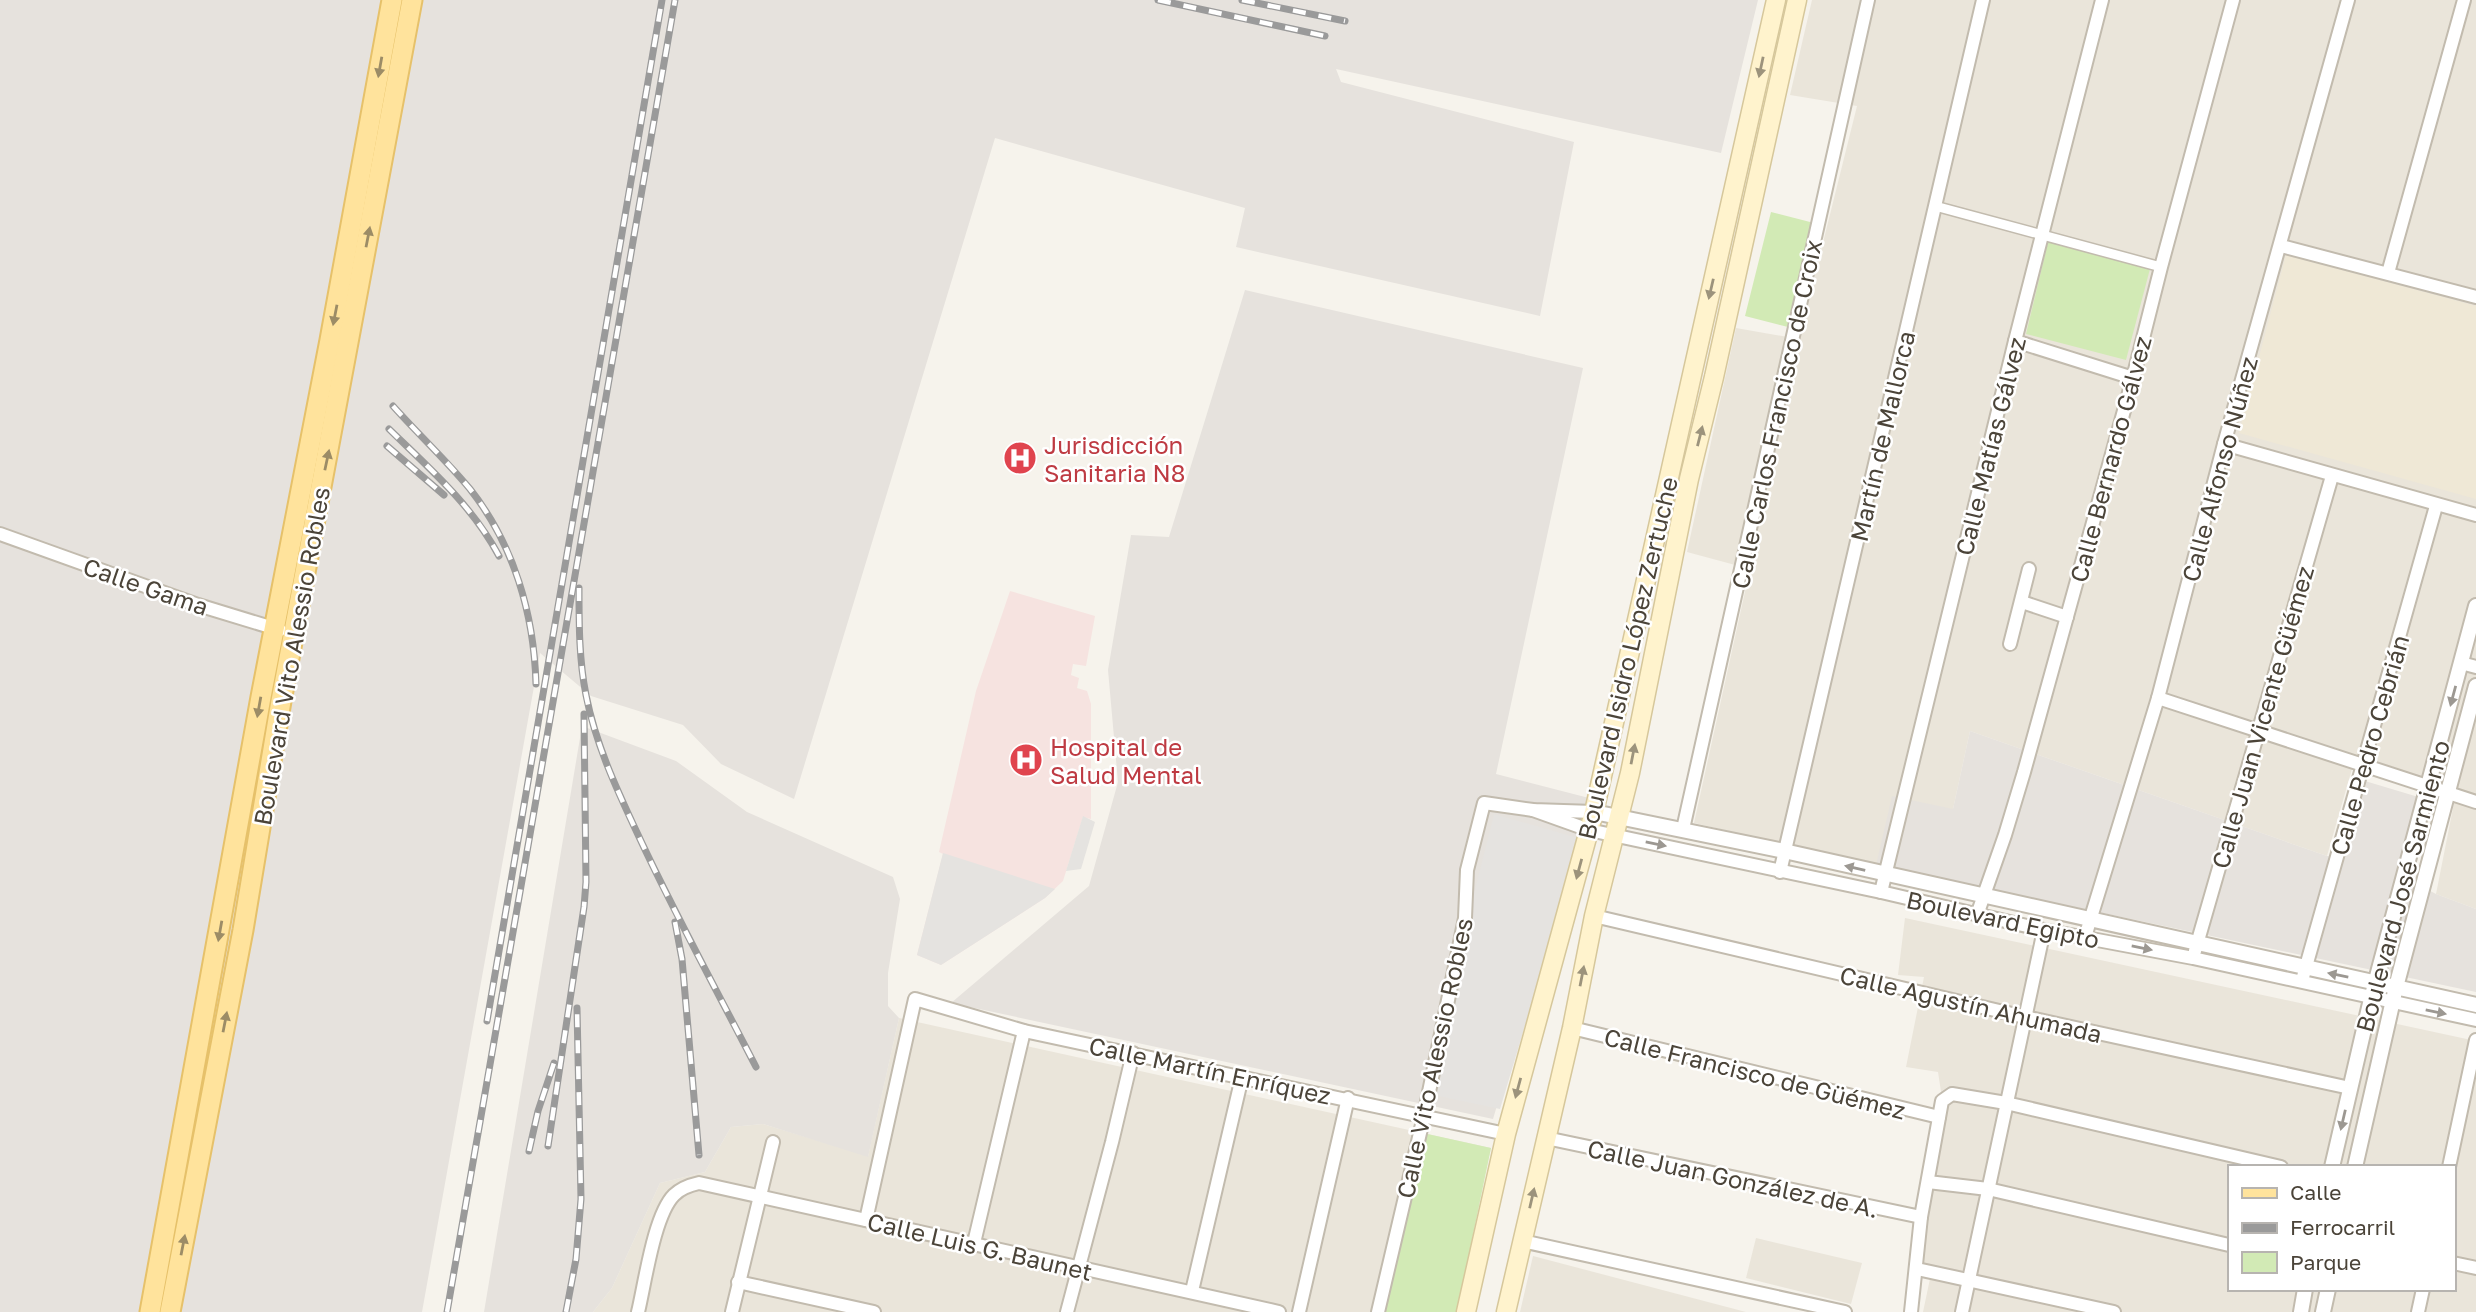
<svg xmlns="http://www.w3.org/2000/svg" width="2476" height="1312" font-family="'Golos Text',sans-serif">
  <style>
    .residential { fill: #eae5da; fill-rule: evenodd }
    .industrial { fill: #e6e2dd }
    .education { fill: #efe8d6 }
    .medical { fill: #f6e3e0 }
    .green { fill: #d2eab5 }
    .parking { fill: #e5e3e0 }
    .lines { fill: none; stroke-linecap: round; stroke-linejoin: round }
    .pedestrian-casing { stroke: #c2bbae; stroke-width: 12 }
    .minor-casing { stroke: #c2bbae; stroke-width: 16 }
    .tertiary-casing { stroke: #c2bbae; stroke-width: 18 }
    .secondary-casing { stroke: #d6c79b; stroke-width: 21 }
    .primary-casing { stroke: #e6c16a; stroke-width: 23 }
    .pedestrian { stroke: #fff; stroke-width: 9 }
    .minor { stroke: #fff; stroke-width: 12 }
    .tertiary { stroke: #fff; stroke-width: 14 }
    .secondary { stroke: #fff3cd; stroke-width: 18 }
    .primary { stroke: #ffe39c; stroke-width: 19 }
    .rail-casing { stroke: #9a9a9a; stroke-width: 7 }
    .rail { stroke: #fff; stroke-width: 4.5; stroke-dasharray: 13; stroke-linecap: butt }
    .oneway { fill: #9c8c66 }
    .oneway2 { fill: #9c937c }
    .oneway3 { fill: #9c9892 }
    .labels { text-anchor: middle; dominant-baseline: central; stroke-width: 5; stroke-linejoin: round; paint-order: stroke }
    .street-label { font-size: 24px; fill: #4b4439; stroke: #fff }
    .health-label { font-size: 24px; fill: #be3a42; stroke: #fff; text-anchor: start }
  </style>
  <rect width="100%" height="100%" fill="#f6f3ec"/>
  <g class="residential">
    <polygon points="1812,0 2476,0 2476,909 2436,894 2457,788 2356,755 2327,856 1970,731 1953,809 1876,865 1694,823 1750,569 1687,552 1736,328 1799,339 1857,106 1790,95"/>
    <path d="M1905,918L2476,1041V1312H1923L1931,1274L1918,1263L1944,1111L1938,1072L1906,1067L1924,977L1898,975ZM2229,1167H2453V1289H2229Z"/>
    <polygon points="899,1018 1491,1148 1452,1312 593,1312 612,1288 660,1183 705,1172 731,1127 763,1124 868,1156"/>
    <polygon points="1756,1238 1862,1263 1851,1304 1746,1278"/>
    <polygon points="1533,1256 1746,1312 1520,1312"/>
  </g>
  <g class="industrial">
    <polygon points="0,0 1758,0 1721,153 1336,69 1341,82 1574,142 1540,316 1236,247 1245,208 995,138 794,799 721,764 683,725 591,696 540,653 422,1312 0,1312"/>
    <polygon points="1245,290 1583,368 1496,774 1589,798 1493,1119 951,1003 1089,886 1118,782 1108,670 1131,535 1169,537"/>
    <polygon points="582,726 676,761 747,812 893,877 900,899 888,973 888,1006 899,1018 868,1157 763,1124 731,1127 705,1172 660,1183 612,1288 593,1312 484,1312"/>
    <polygon points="1970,731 2327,856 2345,858 2365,781 2425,799 2403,877 2436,894 2476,909 2476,992 1876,865 1892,796 1953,809"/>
  </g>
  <polygon class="education" points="2286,255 2476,306 2476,499 2239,433"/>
  <polygon class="medical" points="1010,591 1095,616 1086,666 1073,664 1071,675 1079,678 1077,688 1087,691 1091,704 1091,819 1083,817 1063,881 1045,898 941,965 917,955 943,854 939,852 976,691"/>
  <g class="green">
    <polygon points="1771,212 1814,223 1788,327 1745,316"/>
    <polygon points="2049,238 2151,265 2126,360 2026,334"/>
    <polygon points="1423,1133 1491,1148 1457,1312 1385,1312"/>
  </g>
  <g class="parking">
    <polygon points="1494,814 1581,839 1500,1109 1424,1093"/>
    <polygon points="1083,816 1095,822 1081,869 1066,871"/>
    <polygon points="943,853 1055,889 1045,898 941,965 917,955"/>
  </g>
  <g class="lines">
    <defs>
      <polyline id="pedestrian" points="1935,206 2161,267"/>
      <g id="minor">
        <polyline points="2281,246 2476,297"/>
        <polyline points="2388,273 2464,0"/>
        <polyline points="2015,341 2133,378"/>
        <polyline points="2224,444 2476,515"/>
        <polyline points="0,534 198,605 280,630"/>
        <polyline points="2022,602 2067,617"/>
        <polyline points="2010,644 2029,569"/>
        <polyline points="2461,663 2476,667"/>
        <polyline points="2158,698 2476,802"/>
        <polyline points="1533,810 1589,830 1881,892 2044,930 2193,958 2476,1020"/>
        <polyline points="1683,829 1868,0"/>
        <polyline points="1780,872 1983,0"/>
        <polyline points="1881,892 2015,341 2102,0"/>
        <polyline points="1977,915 2005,835 2024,772 2133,378 2161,267 2233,0"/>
        <polyline points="1594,916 2025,1017 2350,1088"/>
        <polyline points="2085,937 2158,698 2224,444 2348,0"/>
        <polyline points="2195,951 2332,476"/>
        <polyline points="2303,977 2436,506"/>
        <polyline points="1572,1028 1939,1117"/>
        <polyline points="1546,1138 1921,1217"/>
        <polyline points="2449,1167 2476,1040"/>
        <polyline points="1928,1182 1988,1189 2229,1245"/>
        <polyline points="866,1220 915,999 1024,1031 1506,1134"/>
        <polyline points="1522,1241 1845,1312"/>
        <polyline points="974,1243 1024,1031"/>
        <polyline points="2453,1263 2476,1268"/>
        <polyline points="1917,1269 2114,1312"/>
        <polyline points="738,1282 874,1312"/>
        <polyline points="1192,1291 1242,1077"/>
        <path d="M638,1312C645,1283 654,1215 674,1195C681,1188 690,1185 699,1183L1279,1312"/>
        <polyline points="732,1312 773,1142"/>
        <polyline points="1067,1312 1112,1142 1133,1053"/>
        <polyline points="1299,1312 1348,1098"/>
        <polyline points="1378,1312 1424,1116 1465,918 1467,870 1484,803 1533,810 1594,812"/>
        <polyline points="1911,1312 1921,1217 1942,1101 1952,1094 2006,1103 2281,1167"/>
        <polyline points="1962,1312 2044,930"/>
        <polyline points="2418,1312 2423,1289"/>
      </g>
      <g id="tertiary">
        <polyline points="1594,812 1784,851 2476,1005"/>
        <polyline points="2332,1167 2371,999 2476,606"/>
        <polyline points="2355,1167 2396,987 2476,686"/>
        <polyline points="2301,1312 2305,1289"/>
        <polyline points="2323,1312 2328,1289"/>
      </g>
      <g id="secondary">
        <polyline points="1466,1312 1506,1134 1594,812 1776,0"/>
        <polyline points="1506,1312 1572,1028 1594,916 1630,773 1689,479 1714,377 1797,0"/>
      </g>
      <g id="primary">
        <polyline points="150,1312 261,697 330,340 392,0"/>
        <polyline points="170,1312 243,930 281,701 412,0"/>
      </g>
    </defs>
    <use href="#pedestrian" class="pedestrian-casing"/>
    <use href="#minor" class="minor-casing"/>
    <use href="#tertiary" class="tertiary-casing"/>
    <use href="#secondary" class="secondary-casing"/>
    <use href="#primary" class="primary-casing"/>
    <use href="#pedestrian" class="pedestrian"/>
    <use href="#minor" class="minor"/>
    <use href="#tertiary" class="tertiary"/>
    <use href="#secondary" class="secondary"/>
    <use href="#primary" class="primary"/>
    <defs>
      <g id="rail">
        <polyline points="1158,0 1325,36"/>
        <polyline points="1242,0 1345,21"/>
        <path d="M393,406C418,434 446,460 470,489C514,545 534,614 536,684"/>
        <path d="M389,429C429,468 472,505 499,556"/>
        <polyline points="387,446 444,495"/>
        <path d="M579,588C579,624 579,660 586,695C596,746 618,792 640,839C676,916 717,991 756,1067"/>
        <polyline points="675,922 682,959 699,1155"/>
        <polyline points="487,1021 662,0"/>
        <polyline points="548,1146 584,907 586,882 584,714"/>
        <polyline points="529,1151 538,1111 554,1063"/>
        <polyline points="447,1312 675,0"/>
        <polyline points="566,1312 576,1259 581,1199 577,1008"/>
      </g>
    </defs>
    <use href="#rail" class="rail-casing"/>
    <use href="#rail" class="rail"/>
  </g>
  <defs><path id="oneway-solid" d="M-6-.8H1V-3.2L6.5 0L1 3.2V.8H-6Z" transform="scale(1.75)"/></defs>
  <g class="oneway">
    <use href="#oneway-solid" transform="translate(380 67) rotate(100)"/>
    <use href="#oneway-solid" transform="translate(368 237) rotate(-79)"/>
    <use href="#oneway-solid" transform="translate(335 315) rotate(101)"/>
    <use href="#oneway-solid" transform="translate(327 460) rotate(-78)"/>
    <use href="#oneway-solid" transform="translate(259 707) rotate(100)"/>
    <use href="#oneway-solid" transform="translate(220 931) rotate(100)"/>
    <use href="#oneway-solid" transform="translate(225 1022) rotate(-79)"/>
    <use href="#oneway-solid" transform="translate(183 1245) rotate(-79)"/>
  </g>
  <g class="oneway2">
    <use href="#oneway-solid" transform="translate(1761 67) rotate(102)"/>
    <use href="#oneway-solid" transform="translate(1711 289) rotate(103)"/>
    <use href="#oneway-solid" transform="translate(1700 436) rotate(-76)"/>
    <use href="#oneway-solid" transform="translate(1633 754) rotate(-79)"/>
    <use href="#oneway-solid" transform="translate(1579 869) rotate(105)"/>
    <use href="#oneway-solid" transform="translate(1582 976) rotate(-79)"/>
    <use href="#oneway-solid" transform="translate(1518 1088) rotate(105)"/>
    <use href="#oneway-solid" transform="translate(1532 1198) rotate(-77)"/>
  </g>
  <g class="oneway3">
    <use href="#oneway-solid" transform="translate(2453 696) rotate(105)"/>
    <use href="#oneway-solid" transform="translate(1656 844) rotate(11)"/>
    <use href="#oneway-solid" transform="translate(1855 868) rotate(-167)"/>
    <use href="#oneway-solid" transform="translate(2142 948) rotate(11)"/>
    <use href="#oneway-solid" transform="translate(2338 975) rotate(-169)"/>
    <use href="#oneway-solid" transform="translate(2436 1012) rotate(11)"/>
    <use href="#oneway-solid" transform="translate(2343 1120) rotate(103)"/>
  </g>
  <defs>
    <symbol id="hospital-disc" viewBox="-11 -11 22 22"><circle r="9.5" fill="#e0444e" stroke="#fff"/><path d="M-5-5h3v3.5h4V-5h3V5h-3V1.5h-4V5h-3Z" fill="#fff"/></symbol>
  </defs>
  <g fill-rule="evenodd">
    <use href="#hospital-disc" x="1001" y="439" width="38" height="38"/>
    <use href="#hospital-disc" x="1007" y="741" width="38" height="38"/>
  </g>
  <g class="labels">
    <g class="street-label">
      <text transform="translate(1776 414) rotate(-78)">Calle Carlos Francisco de Croix</text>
      <text transform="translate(1882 436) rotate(-77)">Martín de Mallorca</text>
      <text transform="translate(1990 446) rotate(-76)">Calle Matías Gálvez</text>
      <text transform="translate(2110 459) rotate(-75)">Calle Bernardo Gálvez</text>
      <text transform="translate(2219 469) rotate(-75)">Calle Alfonso Núñez</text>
      <text transform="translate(146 586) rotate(19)">Calle Gama</text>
      <text transform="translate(291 656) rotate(-80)">Boulevard Vito Alessio Robles</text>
      <text transform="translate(1627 658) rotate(-77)">Boulevard Isidro López Zertuche</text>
      <text transform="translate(2262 717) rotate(-74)">Calle Juan Vicente Güémez</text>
      <text transform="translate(2369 745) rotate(-74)">Calle Pedro Cebrián</text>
      <text transform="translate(2402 886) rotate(-75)">Boulevard José Sarmiento</text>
      <text transform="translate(2003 919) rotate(12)">Boulevard Egipto</text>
      <text transform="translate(1971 1004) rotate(13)">Calle Agustín Ahumada</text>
      <text transform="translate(1434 1058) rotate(-78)">Calle Vito Alessio Robles</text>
      <text transform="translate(1210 1070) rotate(12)">Calle Martín Enríquez</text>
      <text transform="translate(1755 1073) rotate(14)">Calle Francisco de Güémez</text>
      <text transform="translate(1733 1178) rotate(12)">Calle Juan González de A.</text>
      <text transform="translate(980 1246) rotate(13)">Calle Luis G. Baunet</text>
    </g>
    <g class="health-label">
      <text x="1044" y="444">Jurisdicción<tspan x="1044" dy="28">Sanitaria N8</tspan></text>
      <text x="1050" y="746">Hospital de<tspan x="1050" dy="28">Salud Mental</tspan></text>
    </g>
  </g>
  <rect x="2228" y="1165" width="228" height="126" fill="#ffffff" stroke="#b7b4b0" stroke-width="2"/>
  <rect x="2242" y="1188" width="35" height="10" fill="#ffe39c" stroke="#b7b4b0" stroke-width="2"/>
  <text x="2290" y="1200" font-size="21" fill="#4b4439">Calle</text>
  <rect x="2242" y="1223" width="35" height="10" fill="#9a9a9a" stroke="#b7b4b0" stroke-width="2"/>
  <text x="2290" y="1235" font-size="21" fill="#4b4439">Ferrocarril</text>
  <rect x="2242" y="1252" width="35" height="21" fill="#d2eab5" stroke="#b7b4b0" stroke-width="2"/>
  <text x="2290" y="1270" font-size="21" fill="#4b4439">Parque</text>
</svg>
